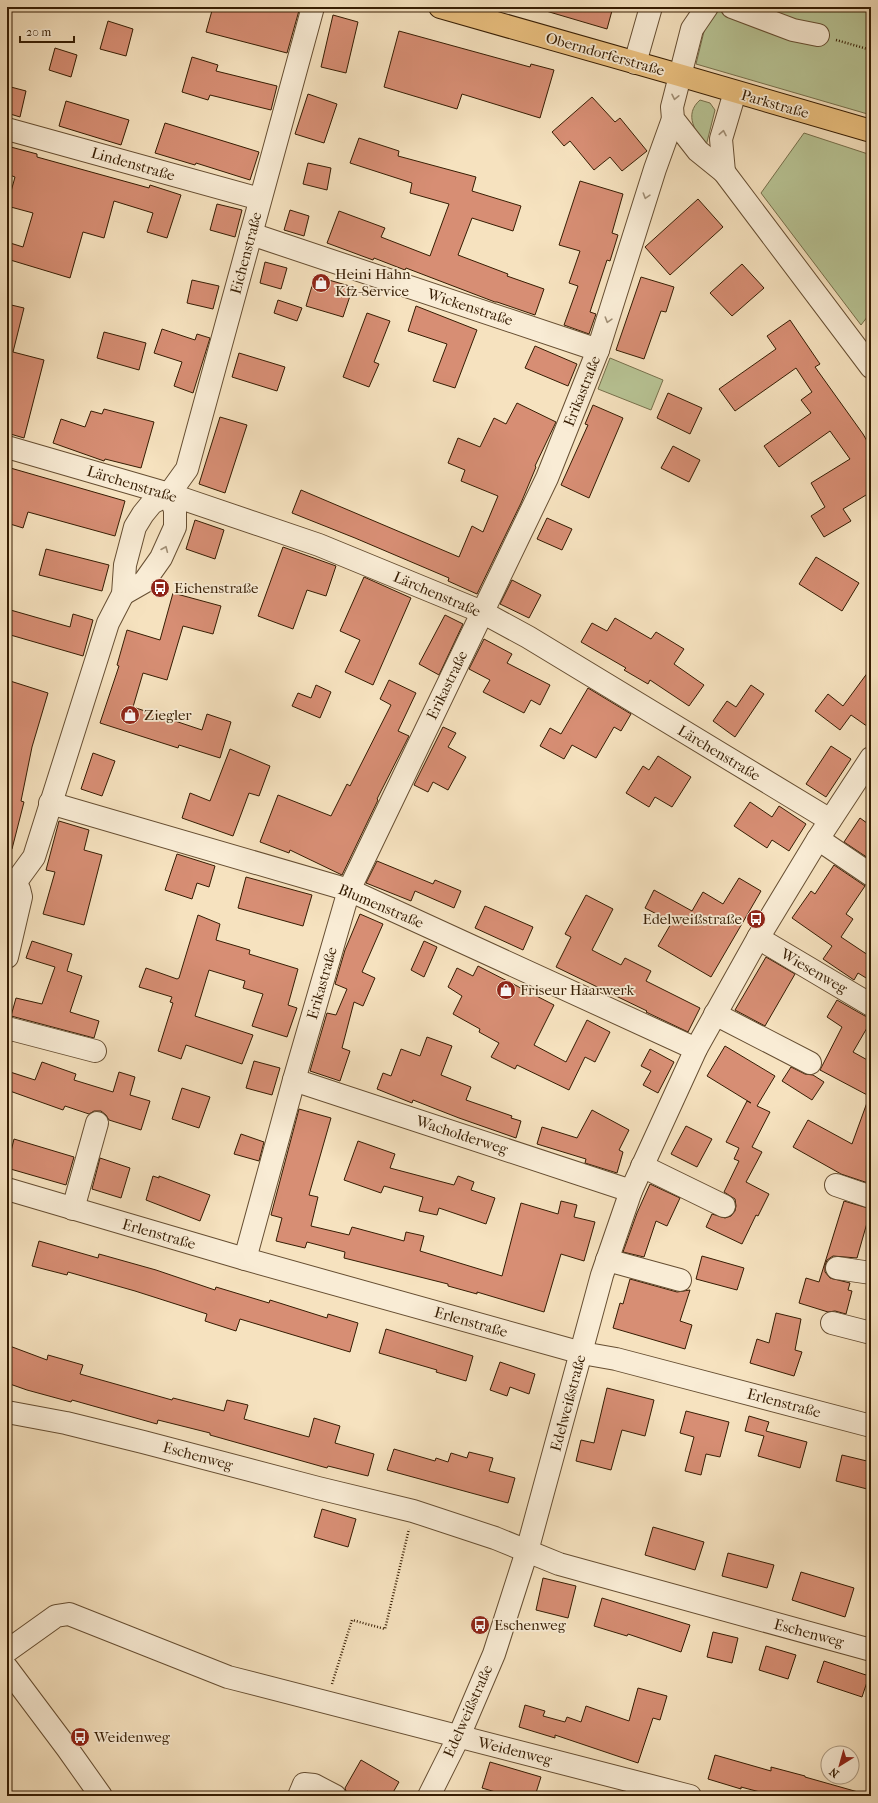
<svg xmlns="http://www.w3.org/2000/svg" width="878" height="1803" font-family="'IM FELL French Canon',serif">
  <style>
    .green { fill: #b8c495; stroke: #77704c }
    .building { fill: #d78e74; stroke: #361d03 }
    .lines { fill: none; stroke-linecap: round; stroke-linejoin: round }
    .minor-casing { stroke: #664e32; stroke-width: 24 }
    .major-casing { stroke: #361d03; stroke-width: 24 }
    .path { stroke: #361d03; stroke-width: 2.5; stroke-dasharray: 1 2; stroke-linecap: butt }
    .minor { stroke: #f9ecd5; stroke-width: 22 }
    .major { stroke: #ebc180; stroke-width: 22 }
    .oneway { stroke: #a18f76 }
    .labels { text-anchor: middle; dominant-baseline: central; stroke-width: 3.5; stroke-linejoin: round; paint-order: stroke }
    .street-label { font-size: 15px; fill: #361d03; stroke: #f9ecd5 }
    .poi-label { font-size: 15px; fill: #361d03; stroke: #f9ecd5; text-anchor: start }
  </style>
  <rect width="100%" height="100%" fill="#f6e2bf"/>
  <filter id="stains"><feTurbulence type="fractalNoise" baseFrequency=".005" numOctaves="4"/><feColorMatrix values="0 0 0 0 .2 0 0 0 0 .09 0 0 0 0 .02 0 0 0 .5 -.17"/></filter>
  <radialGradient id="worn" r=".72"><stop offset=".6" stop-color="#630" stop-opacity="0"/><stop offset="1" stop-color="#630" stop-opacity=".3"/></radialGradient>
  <g class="green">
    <polygon points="710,7 871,7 871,115 696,64"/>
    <path d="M700,100L710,103L715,110L706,146C696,132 683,115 700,100Z"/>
    <polygon points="804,133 871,155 871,312 861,325 761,193"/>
    <polygon points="610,358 663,380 651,410 598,389"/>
  </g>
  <g class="building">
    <polygon points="213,7 300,7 287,53 206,32"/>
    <polygon points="546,7 613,7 607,29 546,11"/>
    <polygon points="333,15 358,22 346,73 321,67"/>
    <polygon points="108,21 133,29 126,56 100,49"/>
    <polygon points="399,31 530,67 531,64 554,70 540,118 462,94 457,109 384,87"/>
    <polygon points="55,48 77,55 71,77 49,70"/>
    <polygon points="192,57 218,65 216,71 277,86 271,110 210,95 208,100 182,92"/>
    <polygon points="7,86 26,91 20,117 7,113"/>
    <polygon points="308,94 337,104 324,143 295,134"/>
    <polygon points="592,97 615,122 620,118 647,151 622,171 610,157 594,170 570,141 564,146 552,132"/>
    <polygon points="66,101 129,120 121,145 59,126"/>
    <polygon points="165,123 259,152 250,180 196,163 195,165 155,153"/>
    <polygon points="359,138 399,151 398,156 476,177 472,191 521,206 513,231 472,218 458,255 508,274 507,276 544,289 535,315 497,302 495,302 406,268 405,270 374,258 373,260 327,243 339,211 385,228 381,237 430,256 449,204 410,193 412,183 350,163"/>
    <polygon points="7,146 37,154 37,157 102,175 149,188 150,185 181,195 167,238 147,232 153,213 114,201 104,238 83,232 70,278 7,259 7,242 23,247 33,213 7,206 15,177 7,174"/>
    <polygon points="308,163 331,168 327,190 303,184"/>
    <polygon points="580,181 623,194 612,233 618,235 610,261 607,260 590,312 596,314 589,334 564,325 578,286 569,283 580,251 559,245"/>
    <polygon points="698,199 723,227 670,275 645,247"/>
    <polygon points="217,204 242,210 235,237 210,230"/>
    <polygon points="290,210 309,216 304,236 284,230"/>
    <polygon points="265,262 287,268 281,289 260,283"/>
    <polygon points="742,264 764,288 732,316 710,293"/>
    <polygon points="315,276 353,287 343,317 306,306"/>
    <polygon points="641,277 674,287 666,312 661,311 644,359 616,350"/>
    <polygon points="192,280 219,286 213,309 187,303"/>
    <polygon points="278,300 302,308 297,321 274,313"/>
    <polygon points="7,304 24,308 13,352 44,360 24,438 7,433"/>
    <polygon points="416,306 477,330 455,388 433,381 447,344 408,331"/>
    <polygon points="367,313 390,321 374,362 379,364 369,387 343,377"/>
    <polygon points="790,320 820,364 815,367 863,434 871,448 871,492 843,509 851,521 824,537 811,516 825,507 811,483 850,459 830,431 779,467 764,446 811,413 801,400 812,392 796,368 735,411 719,389 776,349 767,336"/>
    <polygon points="162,329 195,340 197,334 210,338 193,393 174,386 182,362 154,353"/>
    <polygon points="104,332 146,343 139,370 97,358"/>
    <polygon points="535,346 577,364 568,386 525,368"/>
    <polygon points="239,353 285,367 277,391 232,377"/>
    <polygon points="668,393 702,408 690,434 657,418"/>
    <polygon points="517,403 556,422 535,466 536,467 521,503 477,594 448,581 449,578 355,538 292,513 301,490 459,557 472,526 483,532 498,496 461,481 465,470 448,463 458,438 480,447 494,418 506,424"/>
    <polygon points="593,405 623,418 589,498 561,485 588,425 585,424"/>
    <polygon points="104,409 154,422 141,468 105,459 104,461 53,443 61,419 85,427 91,411 102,414"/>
    <polygon points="220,417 247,425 225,493 199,484"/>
    <polygon points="673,446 700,460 689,482 661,468"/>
    <polygon points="7,467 125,501 115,536 28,512 23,528 7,523"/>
    <polygon points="547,518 572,529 562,550 537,539"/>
    <polygon points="195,520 224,530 215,559 186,549"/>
    <polygon points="283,547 336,566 326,596 307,590 293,629 258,616"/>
    <polygon points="46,549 109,565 102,591 39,575"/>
    <polygon points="816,557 859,583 842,611 799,584"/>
    <polygon points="364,577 411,598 373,685 345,672 360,640 340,631"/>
    <polygon points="512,580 541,595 529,618 500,604"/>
    <polygon points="173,593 221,606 213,634 183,626 167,680 143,673 133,707 202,730 207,714 231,722 220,758 179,745 178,748 100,723 119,666 117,665 127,630 160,640"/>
    <polygon points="7,609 70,627 73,614 93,620 83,656 7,634"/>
    <polygon points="445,615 463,624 439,675 419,664"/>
    <polygon points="615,618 651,639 656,632 684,649 674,664 704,685 689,706 650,680 648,684 624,670 626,668 581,642 592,623 607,631"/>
    <polygon points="484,639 512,654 507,663 550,685 540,705 531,700 524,713 483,692 490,680 469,669"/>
    <polygon points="871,668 871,729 851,715 840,730 815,711 828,694 843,706"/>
    <polygon points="7,680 48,693 32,747 21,801 24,802 12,849 7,848"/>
    <polygon points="389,680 416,693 398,731 409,736 377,799 378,800 342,875 290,850 289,853 260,842 278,795 331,816 347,784 350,786 391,705 380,699"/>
    <polygon points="316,685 331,692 320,718 292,706 298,693 311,698"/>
    <polygon points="751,685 764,694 735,737 713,721 727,701 736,707"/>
    <polygon points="588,688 631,714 621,731 614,727 596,758 572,745 564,759 540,746 550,728 561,734"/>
    <polygon points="443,727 456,733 448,747 466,757 448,790 433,782 428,792 414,785"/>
    <polygon points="831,746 851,759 826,797 806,784"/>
    <polygon points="230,749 270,766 259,796 249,793 233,836 182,818 190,793 210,801"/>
    <polygon points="93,753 115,761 102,796 81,789"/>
    <polygon points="658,756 691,777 672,807 655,797 649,807 626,793 643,766 649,770"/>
    <polygon points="750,802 772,817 779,806 806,824 789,851 772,840 767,848 734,826"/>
    <polygon points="860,818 871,826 871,860 844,842"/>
    <polygon points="59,821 89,830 84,850 102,855 84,925 43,914 55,872 46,870"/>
    <polygon points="177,854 215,866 209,887 197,883 192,899 165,890"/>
    <polygon points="377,861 433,884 435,880 461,891 454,908 415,891 411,901 366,883"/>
    <polygon points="834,865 865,886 846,914 853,919 841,937 871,957 871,981 858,973 854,980 823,959 832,946 792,918 811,891 815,894"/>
    <polygon points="246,877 312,895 303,926 238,908"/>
    <polygon points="739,878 761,891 711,977 658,946 672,922 645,908 654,890 692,911 703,892 723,904"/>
    <polygon points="586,895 613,909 592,950 621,965 625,958 651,971 646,981 700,1008 688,1032 646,1012 647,1011 556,967 571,937 565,934"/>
    <polygon points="485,906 533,927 523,950 475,928"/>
    <polygon points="360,914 383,924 362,972 375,978 363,1006 354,1002 342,1048 350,1051 340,1081 310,1071 327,1013 336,1015 347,989 335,984 345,950"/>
    <polygon points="198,915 220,924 216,940 250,950 249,954 298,969 288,1005 297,1008 287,1037 252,1026 263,994 243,988 245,981 209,970 195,1016 253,1035 242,1064 186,1045 181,1059 158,1051 173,1003 170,1002 172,997 139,987 146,968 177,979 179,978"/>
    <polygon points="32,941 72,954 67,971 82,976 70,1012 99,1021 94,1038 11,1016 16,998 42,1004 55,967 26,958"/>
    <polygon points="424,941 437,947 424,977 411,970"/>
    <polygon points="766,957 795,974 765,1026 735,1010"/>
    <polygon points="478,966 554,1005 534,1045 566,1062 587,1020 610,1032 595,1062 585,1057 569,1090 517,1065 515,1069 491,1057 499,1043 479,1032 480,1029 453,1014 462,996 448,987 457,968 473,976"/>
    <polygon points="837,1000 865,1016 871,1017 871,1021 853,1052 871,1062 871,1097 820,1070 842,1027 827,1017"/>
    <polygon points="427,1037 452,1046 441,1075 471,1087 466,1100 512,1116 511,1118 521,1121 516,1138 459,1118 413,1100 412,1103 377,1089 383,1073 391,1076 401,1049 420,1056"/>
    <polygon points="725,1046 775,1076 757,1106 770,1112 752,1147 762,1152 746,1182 769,1194 758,1216 756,1215 742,1244 706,1227 712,1214 725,1218 731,1216 735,1211 736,1206 735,1199 724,1192 739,1161 734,1159 739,1148 726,1142 747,1101 751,1103 707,1076"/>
    <polygon points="650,1049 674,1062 658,1093 643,1085 651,1071 641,1066"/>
    <polygon points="254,1061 280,1068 272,1095 246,1088"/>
    <polygon points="42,1062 76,1074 74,1080 113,1092 119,1072 135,1077 130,1095 150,1101 141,1130 109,1120 106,1115 101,1111 94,1111 89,1114 65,1106 63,1110 7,1090 7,1071 35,1080"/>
    <polygon points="791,1067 805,1074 813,1075 824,1082 812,1100 782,1081"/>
    <polygon points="182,1088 210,1097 199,1128 172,1119"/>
    <polygon points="869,1097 871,1098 871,1184 841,1174 793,1147 808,1120 852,1144"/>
    <polygon points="299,1109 331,1118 309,1195 318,1197 311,1226 349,1235 352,1227 404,1241 406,1232 424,1236 420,1251 502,1276 521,1203 558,1214 561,1201 577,1205 574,1217 595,1222 584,1261 561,1254 544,1312 477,1292 477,1294 448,1286 448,1284 344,1258 345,1252 307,1242 305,1248 276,1241 282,1218 271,1215"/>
    <polygon points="592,1110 629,1130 619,1150 623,1152 617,1173 585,1163 586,1159 537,1144 542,1127 577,1138"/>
    <polygon points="686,1126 712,1139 697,1167 671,1154"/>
    <polygon points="241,1134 264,1142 259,1161 234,1154"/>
    <polygon points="14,1139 74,1157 66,1185 7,1168"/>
    <polygon points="358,1141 395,1154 390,1168 454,1185 458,1176 474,1182 471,1190 495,1198 486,1224 439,1208 437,1215 419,1211 423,1197 384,1186 381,1193 344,1180"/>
    <polygon points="100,1158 130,1168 121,1198 92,1189"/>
    <polygon points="153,1176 159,1178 159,1176 210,1195 200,1221 146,1200"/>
    <polygon points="650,1184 680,1198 667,1226 656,1221 644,1257 623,1252 637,1213"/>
    <polygon points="844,1201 871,1209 857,1258 833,1256 827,1260 825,1266 825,1272 830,1278 850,1283 848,1290 852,1291 846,1314 835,1311 828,1312 799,1303 806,1278 819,1282"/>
    <polygon points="39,1241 98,1258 99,1254 156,1270 215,1290 216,1287 269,1303 270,1300 327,1318 328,1314 358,1323 350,1352 240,1319 236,1331 205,1321 207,1314 135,1291 68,1272 67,1275 32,1266"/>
    <polygon points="702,1256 744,1268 737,1290 696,1279"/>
    <polygon points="630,1279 677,1292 690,1290 680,1321 692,1325 685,1349 613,1328 620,1303 623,1304"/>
    <polygon points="776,1313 801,1319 795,1350 802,1352 794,1376 750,1363 757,1339 769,1343"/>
    <polygon points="386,1329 473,1356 466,1381 436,1372 437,1370 379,1353"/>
    <polygon points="7,1345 47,1360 48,1355 83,1365 80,1374 172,1400 173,1398 224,1411 227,1400 248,1405 244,1419 309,1437 314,1418 340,1426 335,1443 374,1454 368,1476 328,1466 327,1468 210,1435 210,1433 158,1420 157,1424 72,1400 71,1402 27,1390 7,1383"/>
    <polygon points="500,1362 535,1374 529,1394 510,1387 507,1396 490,1390"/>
    <polygon points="607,1388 654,1400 645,1436 622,1430 611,1470 576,1461 581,1440 594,1443"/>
    <polygon points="686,1411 729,1422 720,1457 706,1454 701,1475 685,1471 694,1437 680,1433"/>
    <polygon points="749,1416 769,1422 766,1431 807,1442 800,1468 758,1456 764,1436 745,1431"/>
    <polygon points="394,1449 435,1461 436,1458 448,1462 451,1453 467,1458 469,1452 493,1458 489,1471 515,1478 508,1503 387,1470"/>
    <polygon points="842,1455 871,1462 871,1490 836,1481"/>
    <polygon points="322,1509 356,1519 348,1547 314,1537"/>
    <polygon points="653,1527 704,1542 695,1570 645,1555"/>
    <polygon points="728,1553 774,1565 767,1588 722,1576"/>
    <polygon points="801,1572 854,1588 845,1617 792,1600"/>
    <polygon points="543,1578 576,1586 568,1618 536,1610"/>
    <polygon points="602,1598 690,1625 681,1652 628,1634 627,1636 594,1626"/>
    <polygon points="713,1632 738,1638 732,1663 707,1657"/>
    <polygon points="766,1646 796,1655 788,1679 759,1670"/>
    <polygon points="824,1661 869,1676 862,1697 817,1682"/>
    <polygon points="638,1688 667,1696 660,1720 653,1718 638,1763 555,1735 555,1738 519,1727 525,1705 545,1711 543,1716 565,1722 567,1717 581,1722 586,1706 629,1721"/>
    <polygon points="715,1755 771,1771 771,1767 805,1776 805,1777 858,1792 858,1796 775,1796 741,1787 741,1789 708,1779"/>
    <polygon points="361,1760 399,1782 391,1796 376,1796 367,1791 364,1796 350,1796 347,1794 345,1788"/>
    <polygon points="490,1762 541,1777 535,1796 509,1796 482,1788"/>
  </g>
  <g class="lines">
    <defs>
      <g id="minor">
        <polyline points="707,7 692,29 672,107 673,119 698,151 724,172 871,367"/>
        <polyline points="732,7 793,30 818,35"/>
        <polyline points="635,63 651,7"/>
        <polyline points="7,129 260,199"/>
        <polyline points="724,172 721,139 735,92"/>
        <polyline points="251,234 598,350"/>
        <polyline points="7,447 169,494 319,545 482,612 528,637 830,820"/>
        <polyline points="123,594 144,582 161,558 175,527 175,510 169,494"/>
        <polyline points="50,803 349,890 696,1049"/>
        <polyline points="818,839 871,875"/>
        <polyline points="7,878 19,889 21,897 7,957"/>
        <polyline points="15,883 34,857 108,623 123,594 125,565 135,527 143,514 152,503 169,494 187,469 313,7"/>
        <polyline points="758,938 871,1005"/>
        <polyline points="715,1014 810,1063"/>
        <polyline points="7,1028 95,1051"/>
        <polyline points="294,1080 631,1191"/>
        <polyline points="642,1166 724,1206"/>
        <polyline points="836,1185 871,1197"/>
        <polyline points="7,1189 245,1259 582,1353 616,1359 871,1426"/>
        <polyline points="73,1209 97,1123"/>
        <polyline points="245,1259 294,1080 349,890 547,478 598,350 655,169 673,119"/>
        <polyline points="607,1260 680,1280"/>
        <polyline points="837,1268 871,1273"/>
        <polyline points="832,1323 871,1333"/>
        <polyline points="7,1412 66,1423 143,1442 318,1488 413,1511 495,1538 559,1564 871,1650"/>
        <polyline points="7,1651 56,1616 69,1614 228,1677 690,1796"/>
        <polyline points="7,1668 67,1748 101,1796"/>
        <polyline points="299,1796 304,1784 314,1785 335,1796"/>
        <polyline points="429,1796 459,1736 494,1654 527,1551 602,1275 631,1191 696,1049 758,938 818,839 871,758"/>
      </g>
      <polyline id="major" points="440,7 679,75 871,131"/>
    </defs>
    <use href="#minor" class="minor-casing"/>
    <use href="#major" class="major-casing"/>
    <g class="path">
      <polyline points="836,40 871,50"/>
      <polyline points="332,1684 352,1620 385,1629 409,1529"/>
    </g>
    <use href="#minor" class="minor"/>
    <use href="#major" class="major"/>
  </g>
  <defs><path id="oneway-chevron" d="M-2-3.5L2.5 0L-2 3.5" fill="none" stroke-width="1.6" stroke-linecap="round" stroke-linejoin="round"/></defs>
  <g class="oneway">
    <use href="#oneway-chevron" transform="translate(675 97) rotate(102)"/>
    <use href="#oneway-chevron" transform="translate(723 133) rotate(-79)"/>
    <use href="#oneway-chevron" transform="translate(646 196) rotate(107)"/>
    <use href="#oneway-chevron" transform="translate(608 320) rotate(107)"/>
    <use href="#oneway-chevron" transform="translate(165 549) rotate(-67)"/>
  </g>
  <defs>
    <symbol id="shop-disc" viewBox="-11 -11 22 22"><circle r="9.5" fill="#8f2418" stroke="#f9ecd5"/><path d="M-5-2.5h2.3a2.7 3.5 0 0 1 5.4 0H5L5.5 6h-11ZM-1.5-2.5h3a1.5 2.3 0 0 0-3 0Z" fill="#fff"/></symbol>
    <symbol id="bus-disc" viewBox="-11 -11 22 22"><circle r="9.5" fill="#8f2418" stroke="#f9ecd5"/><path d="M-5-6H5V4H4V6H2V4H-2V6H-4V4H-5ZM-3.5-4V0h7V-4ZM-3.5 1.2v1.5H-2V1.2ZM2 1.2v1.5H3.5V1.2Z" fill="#fff"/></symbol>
  </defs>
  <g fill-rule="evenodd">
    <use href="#shop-disc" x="310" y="272" width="22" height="22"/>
    <use href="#bus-disc" x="149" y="577" width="22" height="22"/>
    <use href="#shop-disc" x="119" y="704" width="22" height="22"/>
    <use href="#bus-disc" x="745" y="908" width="22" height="22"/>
    <use href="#shop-disc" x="495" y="979" width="22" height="22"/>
    <use href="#bus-disc" x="469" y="1614" width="22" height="22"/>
    <use href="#bus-disc" x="69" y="1726" width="22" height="22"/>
  </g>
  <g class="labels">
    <g class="street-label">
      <text transform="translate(605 54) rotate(16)">Oberndorferstraße</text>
      <text transform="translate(775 104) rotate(16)">Parkstraße</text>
      <text transform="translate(133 164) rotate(16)">Lindenstraße</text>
      <text transform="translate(246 253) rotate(-75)">Eichenstraße</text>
      <text transform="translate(470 307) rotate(18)">Wickenstraße</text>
      <text transform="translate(582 391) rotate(-68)">Erikastraße</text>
      <text transform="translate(132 484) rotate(17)">Lärchenstraße</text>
      <text transform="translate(437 594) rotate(23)">Lärchenstraße</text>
      <text transform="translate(447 685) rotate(-64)">Erikastraße</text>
      <text transform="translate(719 753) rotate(31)">Lärchenstraße</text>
      <text transform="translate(381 906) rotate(23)">Blumenstraße</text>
      <text transform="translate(814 971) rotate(30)">Wiesenweg</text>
      <text transform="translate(322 983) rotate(-74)">Erikastraße</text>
      <text transform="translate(462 1135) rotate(18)">Wacholderweg</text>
      <text transform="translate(159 1234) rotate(16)">Erlenstraße</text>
      <text transform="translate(471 1322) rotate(16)">Erlenstraße</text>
      <text transform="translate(568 1403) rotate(-75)">Edelweißstraße</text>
      <text transform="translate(784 1403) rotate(15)">Erlenstraße</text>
      <text transform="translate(198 1456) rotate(15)">Eschenweg</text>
      <text transform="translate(809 1633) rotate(15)">Eschenweg</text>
      <text transform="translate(468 1711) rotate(-66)">Edelweißstraße</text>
      <text transform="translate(515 1751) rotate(14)">Weidenweg</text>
    </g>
    <g class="poi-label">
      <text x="335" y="274">Heini Hahn<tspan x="335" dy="17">Kfz-Service</tspan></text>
      <text x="174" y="588">Eichenstraße</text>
      <text x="144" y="715">Ziegler</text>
      <text x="742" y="919" text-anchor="end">Edelweißstraße</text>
      <text x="520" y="990">Friseur Haarwerk</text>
      <text x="494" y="1625">Eschenweg</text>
      <text x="94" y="1737">Weidenweg</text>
    </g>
  </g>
  <rect width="878" height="1803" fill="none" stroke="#f6e2bf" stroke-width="24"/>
  <rect x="8" y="8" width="862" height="1787" fill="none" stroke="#361d03" stroke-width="2"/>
  <rect x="12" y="12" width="854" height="1779" fill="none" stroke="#361d03"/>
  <g transform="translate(840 1765) rotate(217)"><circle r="19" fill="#f9ecd5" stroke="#ab9981"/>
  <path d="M0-3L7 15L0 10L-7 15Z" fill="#8f2418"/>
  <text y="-6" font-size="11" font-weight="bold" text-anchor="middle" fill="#361d03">N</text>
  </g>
  <path d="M20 36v6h54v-6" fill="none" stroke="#361d03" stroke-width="2"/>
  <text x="26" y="36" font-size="12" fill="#361d03" stroke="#f9ecd5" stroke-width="3" paint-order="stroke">20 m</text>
  <rect width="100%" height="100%" filter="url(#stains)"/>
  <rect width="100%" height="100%" fill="url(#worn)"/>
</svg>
